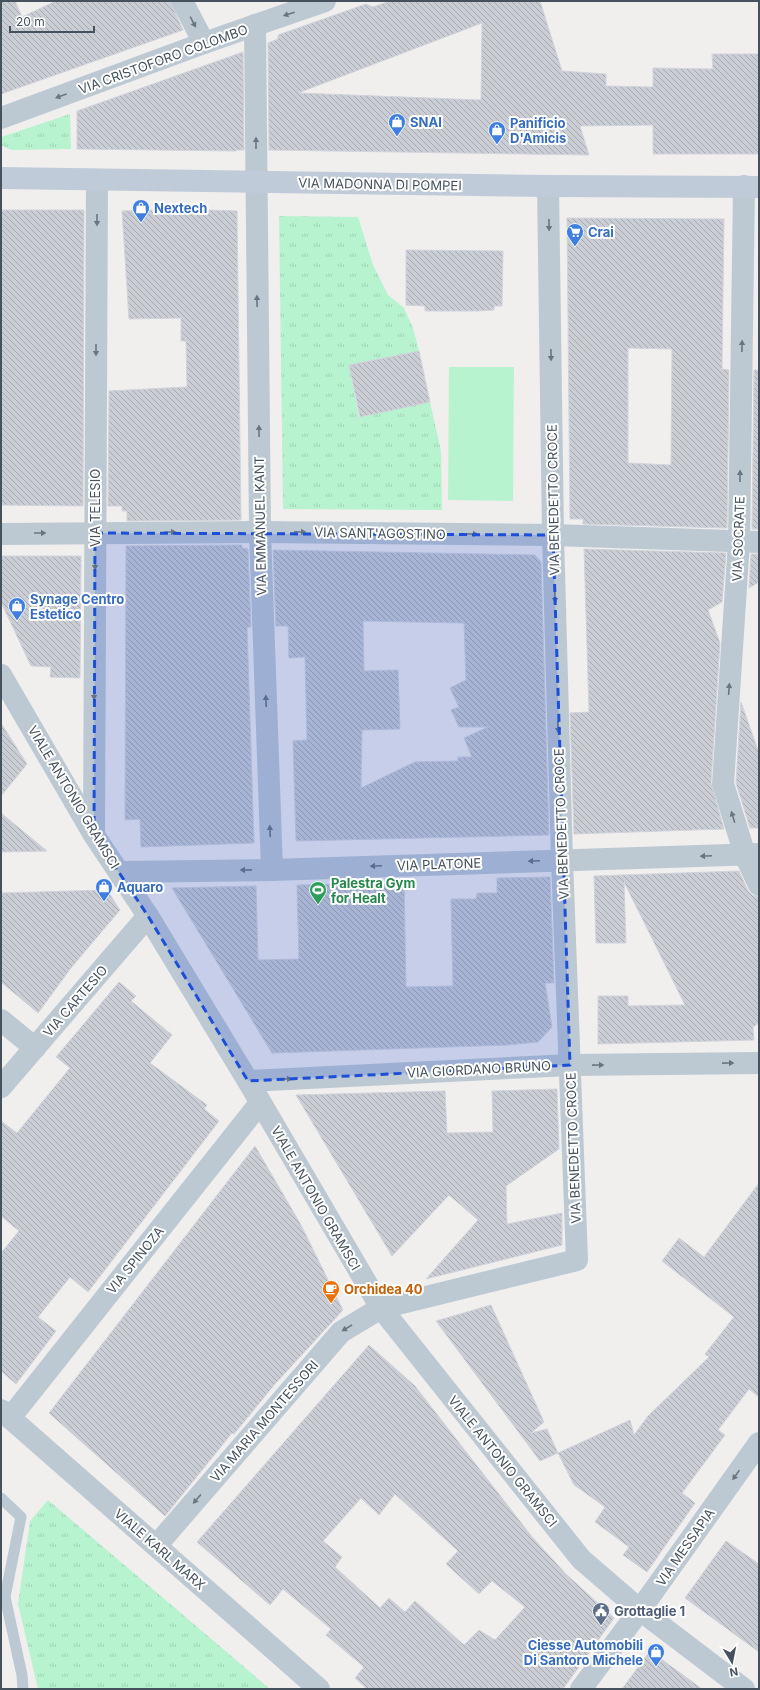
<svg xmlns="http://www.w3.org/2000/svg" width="760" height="1690" font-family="Inter,sans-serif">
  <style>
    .grass { fill: url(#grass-tufts) }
    .garden { fill: #b8f3d0 }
    .building { fill: url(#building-back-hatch); stroke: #d2d4db; fill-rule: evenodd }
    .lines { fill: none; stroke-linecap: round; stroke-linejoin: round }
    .lane { stroke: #bdc9d2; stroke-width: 11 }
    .street { stroke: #bdc9d2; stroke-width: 22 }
    .secondary { stroke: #bfcbd9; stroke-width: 22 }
    .oneway { fill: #697681 }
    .marked { fill: #1d4ed8; fill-opacity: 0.2; stroke: #1d4ed8; stroke-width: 3; stroke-dasharray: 8 5; stroke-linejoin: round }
    .labels { text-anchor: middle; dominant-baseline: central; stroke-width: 4; stroke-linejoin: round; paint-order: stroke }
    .street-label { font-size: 13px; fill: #45525e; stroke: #fff }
    .shop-label { font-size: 13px; font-weight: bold; fill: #366cbe; stroke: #fff; text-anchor: start }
    .leisure-label { font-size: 13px; font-weight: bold; fill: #27864d; stroke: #fff; text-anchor: start }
    .food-label { font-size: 13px; font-weight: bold; fill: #c56008; stroke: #fff; text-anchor: start }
    .service-label { font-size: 13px; font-weight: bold; fill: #4e5e75; stroke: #fff; text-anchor: start }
  </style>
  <defs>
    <pattern id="grass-tufts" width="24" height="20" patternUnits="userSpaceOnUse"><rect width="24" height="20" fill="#b8f3d0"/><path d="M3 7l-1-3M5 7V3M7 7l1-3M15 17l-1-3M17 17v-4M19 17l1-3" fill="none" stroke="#a0d2b5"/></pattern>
    <pattern id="building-back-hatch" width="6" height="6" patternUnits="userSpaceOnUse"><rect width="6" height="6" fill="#cacdd4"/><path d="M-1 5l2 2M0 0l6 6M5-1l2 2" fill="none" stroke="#a6a9af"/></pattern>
  </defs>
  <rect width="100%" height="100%" fill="#f1eeee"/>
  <g class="grass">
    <polygon points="70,114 71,149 11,150 1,145 1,137"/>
    <polygon points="279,216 358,217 373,265 388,295 404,308 413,328 419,351 349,366 359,417 430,402 441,451 442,510 283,509"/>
    <polygon points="48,1500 270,1689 38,1689 18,1604 30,1521"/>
  </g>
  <polygon class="garden" points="449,367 514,367 513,501 448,500"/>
  <g class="building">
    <polygon points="1,1 15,1 22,17 56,1 170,1 183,30 1,94"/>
    <path d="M390,1H540L562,71L606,74V86L653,87V68L713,69L712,54H759V154H653V125L580,126L589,155L269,150L268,43L278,39V35L366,4L373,7ZM482,23L481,100L298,93Z"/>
    <polygon points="243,52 244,150 236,150 236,151 77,149 77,111"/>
    <polygon points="182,209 237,211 241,520 127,521 127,511 122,511 122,506 108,506 109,391 187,387 186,341 181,341 181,318 129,319 122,211"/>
    <polygon points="1,210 84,210 83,506 1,505"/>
    <path d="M567,218L724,219L722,369L729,370L727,528L583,524V519H570ZM628,348L672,349L671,465L628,463Z"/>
    <polygon points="406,250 503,251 502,306 494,306 494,310 478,311 425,311 425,306 406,305"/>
    <polygon points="419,351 430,402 360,417 349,365"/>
    <polygon points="754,370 759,370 759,529 752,529"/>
    <polygon points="242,545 242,548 248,549 251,627 247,627 254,843 141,847 140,819 125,820 126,546"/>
    <polygon points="584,549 726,553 722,602 708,610 720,643 711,783 724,829 574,834 570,713 589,712"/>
    <path d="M273,550L535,555L541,562L549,835L296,841L293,741L307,740L305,657L289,658L288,626H276ZM363,621L464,623L466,680L450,688L459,707L451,710L459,727H488L464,738L472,757H458V761L415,762L361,788L362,730L400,729L398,670L364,671Z"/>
    <polygon points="751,554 759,554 759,582 749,588"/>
    <polygon points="1,556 81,556 80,678 50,677 51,667 31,666 1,602"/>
    <polygon points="741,702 759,753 759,828 750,828 736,783"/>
    <polygon points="1,723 27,764 1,796"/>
    <polygon points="1,813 47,851 1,852"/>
    <polygon points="739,871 748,891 752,895 759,897 759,1023 753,1027 754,1040 598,1044 598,996 628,996 628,1006 685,1005 624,882 626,943 596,943 594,876"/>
    <polygon points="550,877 554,983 545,983 552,1027 538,1042 507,1045 272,1053 172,888 256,886 258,960 299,959 297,885 404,883 406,987 453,986 451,899 476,899 477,893 497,893 497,878"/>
    <polygon points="107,890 120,910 71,968 38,1013 1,982 1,893"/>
    <polygon points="119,982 136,996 131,1001 172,1035 150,1063 207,1105 204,1109 219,1121 88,1292 70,1277 38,1317 56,1331 16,1384 1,1371 1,1253 19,1231 1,1216 1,1121 17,1133 70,1068 56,1057"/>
    <polygon points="557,1089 559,1149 506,1186 507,1224 562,1213 562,1245 426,1279 478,1220 449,1195 392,1256 296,1095 445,1091 447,1133 493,1132 492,1091"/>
    <polygon points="255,1146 301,1225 343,1310 275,1384 234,1434 232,1433 165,1516 49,1413"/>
    <polygon points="759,1183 759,1397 749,1389 718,1430 725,1435 682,1493 695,1503 647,1572 623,1555 629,1547 595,1522 605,1507 574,1485 558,1453 630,1420 634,1435 648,1416 709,1357 705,1354 734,1317 662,1261 679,1238 704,1257"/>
    <polygon points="491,1305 544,1422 531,1433 547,1429 558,1453 540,1461 436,1321"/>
    <path d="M369,1345L415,1386L533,1538L566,1574L614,1618L563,1689H367L355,1678L364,1667L326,1635L331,1629L283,1589L270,1605L197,1542ZM395,1494L458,1551L446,1564L479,1594L492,1581L525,1607L495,1640L479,1630L464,1645L415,1601L405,1612L389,1598L380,1608L335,1567L342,1557L323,1541L361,1498L379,1515Z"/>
    <polygon points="726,1541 759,1564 759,1652 685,1598"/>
    <polygon points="650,1651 664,1661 702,1689 622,1689"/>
  </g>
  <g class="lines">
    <g class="lane">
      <polyline points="1,1498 21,1517 5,1597 1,1601"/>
      <polyline points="5,1597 22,1675 23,1689"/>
    </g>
    <g class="street">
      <polyline points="182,1 204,43"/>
      <polyline points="255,25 260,532 272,870"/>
      <polyline points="1,118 204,43 325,1"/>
      <polyline points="744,186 739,542 723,784 745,855 759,885"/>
      <polyline points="1,534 260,532 553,535 759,542"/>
      <polyline points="1,675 94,835 148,916 248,1081 381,1308 581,1559 640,1610 744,1689"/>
      <polyline points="94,833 97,181"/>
      <polyline points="120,872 272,870 759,854"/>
      <polyline points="1,1020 35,1048"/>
      <polyline points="248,1081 570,1065 759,1063"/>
      <polyline points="1,1087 148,916"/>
      <polyline points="1,1410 319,1689"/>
      <polyline points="10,1418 260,1103"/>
      <polyline points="156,1546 341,1332 381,1308 577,1260 562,860 553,535 548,186"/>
      <polyline points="581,1689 640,1610 759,1443"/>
    </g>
    <polyline class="secondary" points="1,178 548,186 759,187"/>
  </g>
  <defs><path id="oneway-solid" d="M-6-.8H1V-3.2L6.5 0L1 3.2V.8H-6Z"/></defs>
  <g class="oneway">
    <use href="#oneway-solid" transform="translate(289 14) rotate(162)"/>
    <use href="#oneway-solid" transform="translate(193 22) rotate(62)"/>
    <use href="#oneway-solid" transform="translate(61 96) rotate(160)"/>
    <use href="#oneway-solid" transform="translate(256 143) rotate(-90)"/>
    <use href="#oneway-solid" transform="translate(97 220) rotate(90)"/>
    <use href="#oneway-solid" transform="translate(549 225) rotate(89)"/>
    <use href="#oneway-solid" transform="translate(257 301) rotate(-91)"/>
    <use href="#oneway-solid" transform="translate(742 346) rotate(-89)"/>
    <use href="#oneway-solid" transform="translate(96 350) rotate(90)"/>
    <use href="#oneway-solid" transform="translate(551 355) rotate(89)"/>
    <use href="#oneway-solid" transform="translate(259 431) rotate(-91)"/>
    <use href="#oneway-solid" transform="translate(740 476) rotate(-89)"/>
    <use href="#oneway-solid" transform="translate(170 532) rotate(-1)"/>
    <use href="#oneway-solid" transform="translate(300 532) rotate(1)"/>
    <use href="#oneway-solid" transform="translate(40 533)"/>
    <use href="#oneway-solid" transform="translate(472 534) rotate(1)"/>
    <use href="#oneway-solid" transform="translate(95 564) rotate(90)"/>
    <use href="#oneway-solid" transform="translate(555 597) rotate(88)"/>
    <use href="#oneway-solid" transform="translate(729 689) rotate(-86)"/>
    <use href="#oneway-solid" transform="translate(94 694) rotate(90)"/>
    <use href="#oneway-solid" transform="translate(266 701) rotate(-92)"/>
    <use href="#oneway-solid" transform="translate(558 727) rotate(88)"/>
    <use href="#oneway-solid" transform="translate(733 817) rotate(-107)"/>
    <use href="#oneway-solid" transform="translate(270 831) rotate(-92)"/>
    <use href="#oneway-solid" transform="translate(706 856) rotate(178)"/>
    <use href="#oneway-solid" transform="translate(534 861) rotate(178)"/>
    <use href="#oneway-solid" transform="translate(376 866) rotate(178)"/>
    <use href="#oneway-solid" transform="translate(246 870) rotate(179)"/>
    <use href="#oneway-solid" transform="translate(728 1063) rotate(-1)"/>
    <use href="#oneway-solid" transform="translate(598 1065) rotate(-1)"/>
    <use href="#oneway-solid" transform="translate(286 1079) rotate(-3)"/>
    <use href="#oneway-solid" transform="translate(347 1328) rotate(149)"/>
    <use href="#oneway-solid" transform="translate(736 1475) rotate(125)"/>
    <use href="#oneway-solid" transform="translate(197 1499) rotate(131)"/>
  </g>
  <path class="marked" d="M95,533L553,535L570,1065L248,1081L148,916L94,835Z"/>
  <defs>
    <symbol id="shop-pin" viewBox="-11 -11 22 30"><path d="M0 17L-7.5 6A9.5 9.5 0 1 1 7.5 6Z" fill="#3f7fe0" stroke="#fff"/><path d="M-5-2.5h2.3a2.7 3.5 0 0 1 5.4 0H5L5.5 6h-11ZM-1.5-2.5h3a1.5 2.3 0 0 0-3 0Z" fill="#fff"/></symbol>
    <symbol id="supermarket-pin" viewBox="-11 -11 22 30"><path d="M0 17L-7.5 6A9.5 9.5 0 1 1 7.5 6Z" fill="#3f7fe0" stroke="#fff"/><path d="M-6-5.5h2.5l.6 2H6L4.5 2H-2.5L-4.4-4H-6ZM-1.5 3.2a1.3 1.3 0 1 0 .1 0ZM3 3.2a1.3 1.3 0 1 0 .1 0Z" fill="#fff"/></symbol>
    <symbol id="stadium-pin" viewBox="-11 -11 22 30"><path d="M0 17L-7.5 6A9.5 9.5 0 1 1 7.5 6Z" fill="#2e9e5b" stroke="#fff"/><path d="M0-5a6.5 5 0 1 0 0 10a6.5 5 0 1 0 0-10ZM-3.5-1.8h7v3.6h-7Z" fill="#fff"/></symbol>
    <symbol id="cafe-pin" viewBox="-11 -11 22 30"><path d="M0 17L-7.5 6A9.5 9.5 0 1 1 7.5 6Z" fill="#e8710a" stroke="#fff"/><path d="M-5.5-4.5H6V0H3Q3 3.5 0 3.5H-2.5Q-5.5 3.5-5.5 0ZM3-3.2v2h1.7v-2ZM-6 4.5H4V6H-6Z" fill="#fff"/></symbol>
    <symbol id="civic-pin" viewBox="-11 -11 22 30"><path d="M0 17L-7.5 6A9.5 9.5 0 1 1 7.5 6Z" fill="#5c6f8a" stroke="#fff"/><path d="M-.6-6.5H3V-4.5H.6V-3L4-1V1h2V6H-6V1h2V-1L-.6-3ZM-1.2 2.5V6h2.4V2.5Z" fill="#fff"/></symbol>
  </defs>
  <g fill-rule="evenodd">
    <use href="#shop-pin" x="387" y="112" width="20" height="27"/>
    <use href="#shop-pin" x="487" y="120" width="20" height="27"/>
    <use href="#shop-pin" x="131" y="198" width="20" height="27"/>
    <use href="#supermarket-pin" x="565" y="222" width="20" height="27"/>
    <use href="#shop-pin" x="7" y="596" width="20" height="27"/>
    <use href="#shop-pin" x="94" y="877" width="20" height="27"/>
    <use href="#stadium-pin" x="308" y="880" width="20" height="27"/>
    <use href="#cafe-pin" x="321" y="1279" width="20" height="27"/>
    <use href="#civic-pin" x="591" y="1601" width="20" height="27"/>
    <use href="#shop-pin" x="646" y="1642" width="20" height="27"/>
  </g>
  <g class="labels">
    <g class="street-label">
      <text transform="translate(163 59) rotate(-20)">VIA CRISTOFORO COLOMBO</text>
      <text transform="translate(380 184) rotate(1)">VIA MADONNA DI POMPEI</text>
      <text transform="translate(553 500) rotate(-91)">VIA BENEDETTO CROCE</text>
      <text transform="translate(95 508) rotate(-90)">VIA TELESIO</text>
      <text transform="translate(260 526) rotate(-91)">VIA EMMANUEL KANT</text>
      <text transform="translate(380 533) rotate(1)">VIA SANT'AGOSTINO</text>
      <text transform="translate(738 539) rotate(-88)">VIA SOCRATE</text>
      <text transform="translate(74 797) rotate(59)">VIALE ANTONIO GRAMSCI</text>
      <text transform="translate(561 824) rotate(-92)">VIA BENEDETTO CROCE</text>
      <text transform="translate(439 864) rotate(-2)">VIA PLATONE</text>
      <text transform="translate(75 1001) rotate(-49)">VIA CARTESIO</text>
      <text transform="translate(479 1069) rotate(-3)">VIA GIORDANO BRUNO</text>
      <text transform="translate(573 1148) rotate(-92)">VIA BENEDETTO CROCE</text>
      <text transform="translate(316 1198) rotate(60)">VIALE ANTONIO GRAMSCI</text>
      <text transform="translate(135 1260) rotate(-51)">VIA SPINOZA</text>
      <text transform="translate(264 1421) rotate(-49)">VIA MARIA MONTESSORI</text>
      <text transform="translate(503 1461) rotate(51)">VIALE ANTONIO GRAMSCI</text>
      <text transform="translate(685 1547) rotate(-55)">VIA MESSAPIA</text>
      <text transform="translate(160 1549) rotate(41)">VIALE KARL MARX</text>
    </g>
    <g class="shop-label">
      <text x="410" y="122">SNAI</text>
      <text x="510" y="123">Panificio<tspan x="510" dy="15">D'Amicis</tspan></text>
      <text x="154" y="208">Nextech</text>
      <text x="588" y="232">Crai</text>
      <text x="30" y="599">Synage Centro<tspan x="30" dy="15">Estetico</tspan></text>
      <text x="117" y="887">Aquaro</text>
      <text x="643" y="1645" text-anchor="end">Ciesse Automobili<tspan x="643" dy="15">Di Santoro Michele</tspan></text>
    </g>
    <g class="leisure-label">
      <text x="331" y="883">Palestra Gym<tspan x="331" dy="15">for Healt</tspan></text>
    </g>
    <g class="food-label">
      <text x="344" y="1289">Orchidea 40</text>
    </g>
    <g class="service-label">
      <text x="614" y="1611">Grottaglie 1</text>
    </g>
  </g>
  <rect width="760" height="1690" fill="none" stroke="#45525e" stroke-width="4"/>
  <g transform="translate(732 1662) rotate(170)" stroke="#ffffff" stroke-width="3" paint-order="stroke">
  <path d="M0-3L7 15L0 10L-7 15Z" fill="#45525e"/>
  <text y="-6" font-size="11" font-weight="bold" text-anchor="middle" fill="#45525e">N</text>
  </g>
  <path d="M10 26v6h84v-6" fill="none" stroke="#45525e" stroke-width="2"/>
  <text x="16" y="26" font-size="12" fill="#45525e" stroke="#ffffff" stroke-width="3" paint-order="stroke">20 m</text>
</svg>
